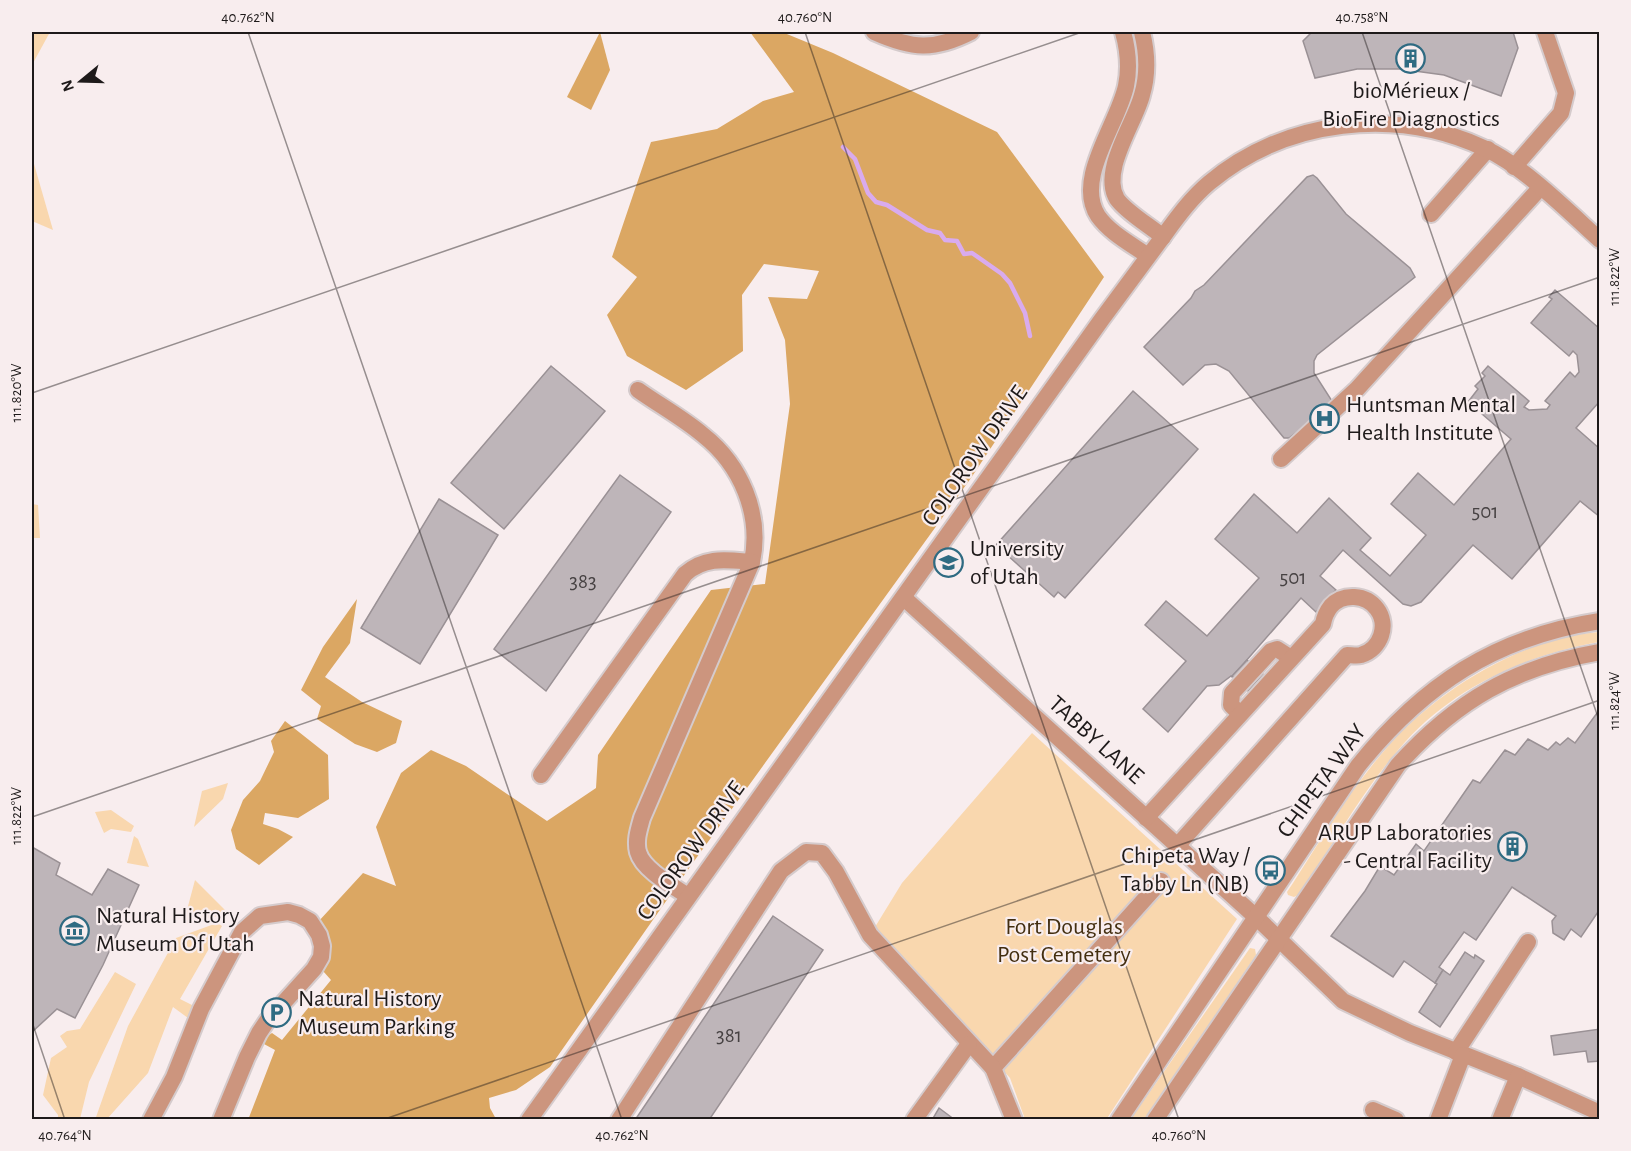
<svg xmlns="http://www.w3.org/2000/svg" width="1631" height="1151" font-family="'Alegreya Sans',sans-serif">
  <style>
    .green { fill: #f9d7ae }
    .forest { fill: #dba763 }
    .lines { fill: none; stroke-linecap: round; stroke-linejoin: round }
    .stream { stroke: #d9abee; stroke-width: 4.5 }
    .building { fill: #beb5b9; stroke: #9a9195; stroke-width: 1.5 }
    .minor-casing { stroke: #d5cbcc; stroke-width: 20 }
    .minor { stroke: #cc957e; stroke-width: 16 }
    .ticks { fill: none; stroke: #1e1a1a; stroke-width: 1.5; stroke-opacity: 0.45 }
    .labels { text-anchor: middle; dominant-baseline: central; stroke-width: 4.5; stroke-linejoin: round; paint-order: stroke }
    .number-label { font-size: 21px; fill: #464142 }
    .poi-label { font-size: 24px; fill: #1e1a1a; stroke: #f8edee; text-anchor: start }
    .street-label { font-size: 24px; fill: #1e1a1a; stroke: #f8edee }
    .park-label { font-size: 24px; fill: #432e10; stroke: #f8edee }
    .neatline { fill: none; stroke: #1e1a1a; stroke-width: 2 }
    .ticks-label { font-size: 15px; text-anchor: middle; fill: #1e1a1a }
  </style>
  <rect width="100%" height="100%" fill="#f8edee"/>
  <g class="green">
    <polygon points="32,32 50,32 32,65"/>
    <polygon points="32,157 53,230 32,221"/>
    <polygon points="32,504 38,505 40,538 32,538"/>
    <path d="M1599,632V642C1525,655 1449,689 1399,749C1360,794 1332,847 1298,895L1294,897L1288,895L1287,892L1293,883C1321,840 1350,790 1384,751C1434,692 1520,638 1599,632Z"/>
    <polygon points="1032,733 1237,919 1106,1120 1025,1119 1010,1078 875,927 902,883"/>
    <polygon points="228,783 223,799 194,827 202,791"/>
    <polygon points="111,810 134,826 131,832 111,829 104,833 95,812"/>
    <polygon points="134,836 138,839 149,867 127,863"/>
    <polygon points="195,880 228,913 183,925"/>
    <polygon points="217,923 222,926 180,999 194,1006 188,1018 173,1007 148,1073 107,1119 95,1120 128,1026 176,938"/>
    <polygon points="1250,948 1255,949 1256,955 1145,1119 1131,1119"/>
    <polygon points="115,972 136,984 89,1082 80,1119 58,1119 58,1115 43,1095 51,1058 67,1047 60,1036 67,1031 80,1029"/>
  </g>
  <g class="forest">
    <polygon points="600,32 610,70 591,110 567,97"/>
    <path d="M750,32H782L833,53L997,132L1104,277L971,478L692,864L550,1067L516,1090L489,1098L490,1108L496,1119L248,1120L275,1050L264,1044L266,1037L272,1033L282,1040L331,980L323,971C335,953 332,938 318,922L363,873L396,886L376,827L401,773L431,750L466,766L547,821L596,788L598,755L711,590L765,584L790,404L785,340L768,297L807,299L819,271L764,264L742,295L743,351L686,390L627,356L607,315L637,277L612,257L651,142L717,129L763,101L794,92Z"/>
    <polygon points="357,599 350,643 325,677 362,702 402,721 396,743 377,752 355,744 317,719 321,706 301,690 323,647"/>
    <polygon points="285,721 328,755 329,799 298,818 265,813 263,824 278,829 293,837 259,865 236,849 231,830 243,800 260,781 274,752 271,741"/>
  </g>
  <g class="lines">
    <polyline class="stream" points="843,147 855,159 868,193 876,202 887,205 927,230 940,233 945,240 957,241 964,254 972,253 1002,274 1010,283 1025,313 1030,336"/>
  </g>
  <g class="building">
    <polygon points="1312,32 1513,32 1518,48 1501,96 1444,75 1400,69 1357,69 1315,78 1303,41"/>
    <polygon points="1313,175 1317,178 1346,214 1410,268 1415,277 1317,355 1314,361 1314,373 1332,401 1329,408 1289,438 1284,438 1229,371 1216,364 1205,365 1183,385 1144,347 1191,298 1195,291 1204,285 1307,177"/>
    <polygon points="1555,290 1600,329 1600,401 1576,428 1600,449 1600,517 1580,501 1512,579 1473,545 1421,602 1411,606 1403,604 1343,550 1320,576 1336,590 1316,612 1301,598 1232,677 1231,676 1219,685 1207,686 1168,732 1143,709 1186,661 1145,625 1166,601 1207,636 1259,578 1215,539 1254,494 1297,533 1329,498 1371,538 1360,550 1390,576 1426,535 1391,504 1418,473 1454,505 1511,439 1468,402 1478,389 1475,386 1485,376 1482,373 1488,366 1529,401 1524,407 1529,410 1547,409 1550,405 1545,401 1570,372 1575,377 1579,372 1577,355 1573,351 1569,356 1531,323 1552,299 1549,297"/>
    <polygon points="551,366 605,411 504,529 451,483"/>
    <polygon points="1133,391 1198,449 1065,598 1058,592 1054,597 996,545"/>
    <polygon points="620,475 671,512 546,691 494,649"/>
    <polygon points="439,499 498,535 420,664 361,628"/>
    <polygon points="1247,660 1263,674 1248,691 1232,676"/>
    <polygon points="1600,709 1600,909 1581,937 1571,929 1564,940 1553,933 1552,921 1556,916 1512,887 1476,940 1464,932 1439,967 1443,970 1435,983 1404,961 1393,977 1331,936 1365,891 1380,866 1394,875 1416,844 1424,851 1473,780 1480,783 1505,750 1515,755 1528,739 1548,750 1556,742 1560,745 1568,738 1575,743"/>
    <polygon points="32,847 60,863 56,875 92,895 108,869 139,885 103,965 75,1018 57,1009 32,1032"/>
    <polygon points="773,916 823,950 709,1120 635,1120"/>
    <polygon points="1465,952 1474,958 1475,955 1484,961 1440,1027 1419,1012 1437,984 1435,983 1443,970 1450,975"/>
    <polygon points="1600,1029 1600,1061 1588,1062 1586,1051 1554,1055 1551,1036"/>
    <polygon points="939,1108 955,1120 932,1120"/>
  </g>
  <g class="lines">
    <defs>
      <g id="minor">
        <path d="M874,32C912,49 934,51 971,32"/>
        <path d="M1123,32C1128,50 1130,67 1126,86C1118,124 1074,179 1098,216C1110,233 1131,244 1148,256"/>
        <path d="M1142,32C1147,52 1148,75 1142,95C1135,123 1100,171 1117,199C1126,212 1150,226 1163,237"/>
        <polyline points="1514,167 1561,113 1566,93 1545,32"/>
        <polyline points="1431,214 1488,149"/>
        <path d="M638,390C659,405 683,418 703,435C741,465 762,514 752,562L642,818C639,829 635,840 638,852C643,870 673,886 688,896"/>
        <polyline points="1281,459 1357,389 1540,188"/>
        <polyline points="904,598 1257,918 1343,1001 1410,1033 1518,1076 1600,1113"/>
        <polyline points="1240,714 1231,705 1232,693 1271,651 1277,649 1291,658"/>
        <path d="M541,775L685,574C705,556 727,560 752,562"/>
        <path d="M1146,818L1323,624C1324,618 1327,611 1331,606C1343,593 1366,594 1377,609C1389,625 1381,649 1361,655C1357,656 1351,655 1347,655L1177,846"/>
        <polyline points="1456,1052 1528,942"/>
        <polyline points="993,1068 1161,881"/>
        <polyline points="1373,1110 1396,1120"/>
        <polyline points="151,1120 174,1077 201,1009 242,932 260,916 288,912 299,915 310,921 319,935 322,946 321,957 314,969 267,1021 259,1033 247,1057 221,1120"/>
        <path d="M529,1120L1102,319C1122,292 1142,265 1162,238C1176,219 1190,199 1209,183C1285,119 1396,106 1486,149C1523,166 1569,212 1600,240"/>
        <polyline points="619,1120 781,871 806,852 822,853 836,872 870,935 993,1068 1014,1120"/>
        <polyline points="914,1120 969,1044"/>
        <path d="M1119,1120L1358,766C1423,685 1495,637 1600,621"/>
        <path d="M1155,1120L1398,765C1456,701 1514,667 1600,652"/>
        <polyline points="1438,1120 1463,1055"/>
        <polyline points="1500,1120 1518,1076"/>
      </g>
    </defs>
    <use href="#minor" class="minor-casing"/>
    <use href="#minor" class="minor"/>
  </g>
  <path class="ticks" d="M248,32L622,1120M805,32L1179,1120M1362,32L1600,723M32,393L1082,32M32,817L1600,277M32,1022L65,1120M382,1120L1600,700"/>
  <defs>
    <symbol id="building-ring" viewBox="-11 -11 22 22"><circle r="9.5" fill="#f8edee" stroke="#2f6b82" stroke-width="1.5"/><path d="M-4-6H4V6H1V3H-1V6H-4ZM-2.5-4.3h1.7v1.8h-1.7ZM.8-4.3h1.7v1.8H.8ZM-2.5-1h1.7V.8h-1.7ZM.8-1h1.7V.8H.8Z" fill="#2f6b82"/></symbol>
    <symbol id="hospital-ring" viewBox="-11 -11 22 22"><circle r="9.5" fill="#f8edee" stroke="#2f6b82" stroke-width="1.5"/><path d="M-5-5h3v3.5h4V-5h3V5h-3V1.5h-4V5h-3Z" fill="#2f6b82"/></symbol>
    <symbol id="university-ring" viewBox="-11 -11 22 22"><circle r="9.5" fill="#f8edee" stroke="#2f6b82" stroke-width="1.5"/><path d="M0-5L7-2L0 1L-7-2ZM-4 1L0 2.5L4 1V4Q0 6-4 4Z" fill="#2f6b82"/></symbol>
    <symbol id="bus-ring" viewBox="-11 -11 22 22"><circle r="9.5" fill="#f8edee" stroke="#2f6b82" stroke-width="1.5"/><path d="M-5-6H5V4H4V6H2V4H-2V6H-4V4H-5ZM-3.5-4V0h7V-4ZM-3.5 1.2v1.5H-2V1.2ZM2 1.2v1.5H3.5V1.2Z" fill="#2f6b82"/></symbol>
    <symbol id="museum-ring" viewBox="-11 -11 22 22"><circle r="9.5" fill="#f8edee" stroke="#2f6b82" stroke-width="1.5"/><path d="M0-6L6-3V-2H-6V-3ZM-5-1h2V3h-2ZM-1-1h2V3h-2ZM3-1h2V3H3ZM-6 4H6V6H-6Z" fill="#2f6b82"/></symbol>
    <symbol id="parking-ring" viewBox="-11 -11 22 22"><circle r="9.5" fill="#f8edee" stroke="#2f6b82" stroke-width="1.5"/><path d="M-3.5-5.5H1a3.5 3.5 0 0 1 0 7H-1V5.5H-3.5ZM-1-3.4V-.6H.8a1.4 1.4 0 0 0 0-2.8Z" fill="#2f6b82"/></symbol>
  </defs>
  <g fill-rule="evenodd">
    <use href="#building-ring" x="1394" y="42" width="33" height="33"/>
    <use href="#hospital-ring" x="1308" y="402" width="33" height="33"/>
    <use href="#university-ring" x="932" y="546" width="33" height="33"/>
    <use href="#building-ring" x="1496" y="830" width="33" height="33"/>
    <use href="#bus-ring" x="1254" y="854" width="33" height="33"/>
    <use href="#museum-ring" x="58" y="914" width="33" height="33"/>
    <use href="#parking-ring" x="260" y="996" width="33" height="33"/>
  </g>
  <g class="labels">
    <g class="number-label">
      <text x="1485" y="511">501</text>
      <text x="1293" y="577">501</text>
      <text x="583" y="581">383</text>
      <text x="729" y="1035">381</text>
    </g>
    <g class="poi-label">
      <text x="1411" y="91" text-anchor="middle">bioMérieux /<tspan x="1411" dy="28">BioFire Diagnostics</tspan></text>
      <text x="1346" y="405">Huntsman Mental<tspan x="1346" dy="28">Health Institute</tspan></text>
      <text x="970" y="549">University<tspan x="970" dy="28">of Utah</tspan></text>
      <text x="1492" y="833" text-anchor="end">ARUP Laboratories<tspan x="1492" dy="28">- Central Facility</tspan></text>
      <text x="1250" y="856" text-anchor="end">Chipeta Way /<tspan x="1250" dy="28">Tabby Ln (NB)</tspan></text>
      <text x="96" y="916">Natural History<tspan x="96" dy="28">Museum Of Utah</tspan></text>
      <text x="298" y="999">Natural History<tspan x="298" dy="28">Museum Parking</tspan></text>
    </g>
    <g class="street-label">
      <text transform="translate(975 456) rotate(-55)">COLOROW DRIVE</text>
      <text transform="translate(1096 740) rotate(42)">TABBY LANE</text>
      <text transform="translate(1322 781) rotate(-54)">CHIPETA WAY</text>
      <text transform="translate(691 851) rotate(-54)">COLOROW DRIVE</text>
    </g>
    <g class="park-label">
      <text x="1064" y="927">Fort Douglas<tspan x="1064" dy="28">Post Cemetery</tspan></text>
    </g>
  </g>
  <rect width="1631" height="1151" fill="none" stroke="#f8edee" stroke-width="66"/>
  <g transform="translate(81 81) rotate(251)" stroke="#f8edee" stroke-width="4.5" paint-order="stroke">
  <path d="M0-4.5L10 22L0 15L-10 22Z" fill="#1e1a1a"/>
  <text y="-9" font-size="16" font-weight="bold" text-anchor="middle" fill="#1e1a1a">N</text>
  </g>
  <rect x="33" y="33" width="1565" height="1085" class="neatline"/>
  <g class="ticks-label">
    <text x="248" y="22">40.762°N</text>
    <text x="805" y="22">40.760°N</text>
    <text x="1362" y="22">40.758°N</text>
    <text transform="translate(1614 277) rotate(-90)" y="5">111.822°W</text>
    <text transform="translate(16 393) rotate(-90)" y="5">111.820°W</text>
    <text transform="translate(1614 701) rotate(-90)" y="5">111.824°W</text>
    <text transform="translate(16 816) rotate(-90)" y="5">111.822°W</text>
    <text x="65" y="1140">40.764°N</text>
    <text x="622" y="1140">40.762°N</text>
    <text x="1179" y="1140">40.760°N</text>
  </g>
</svg>
